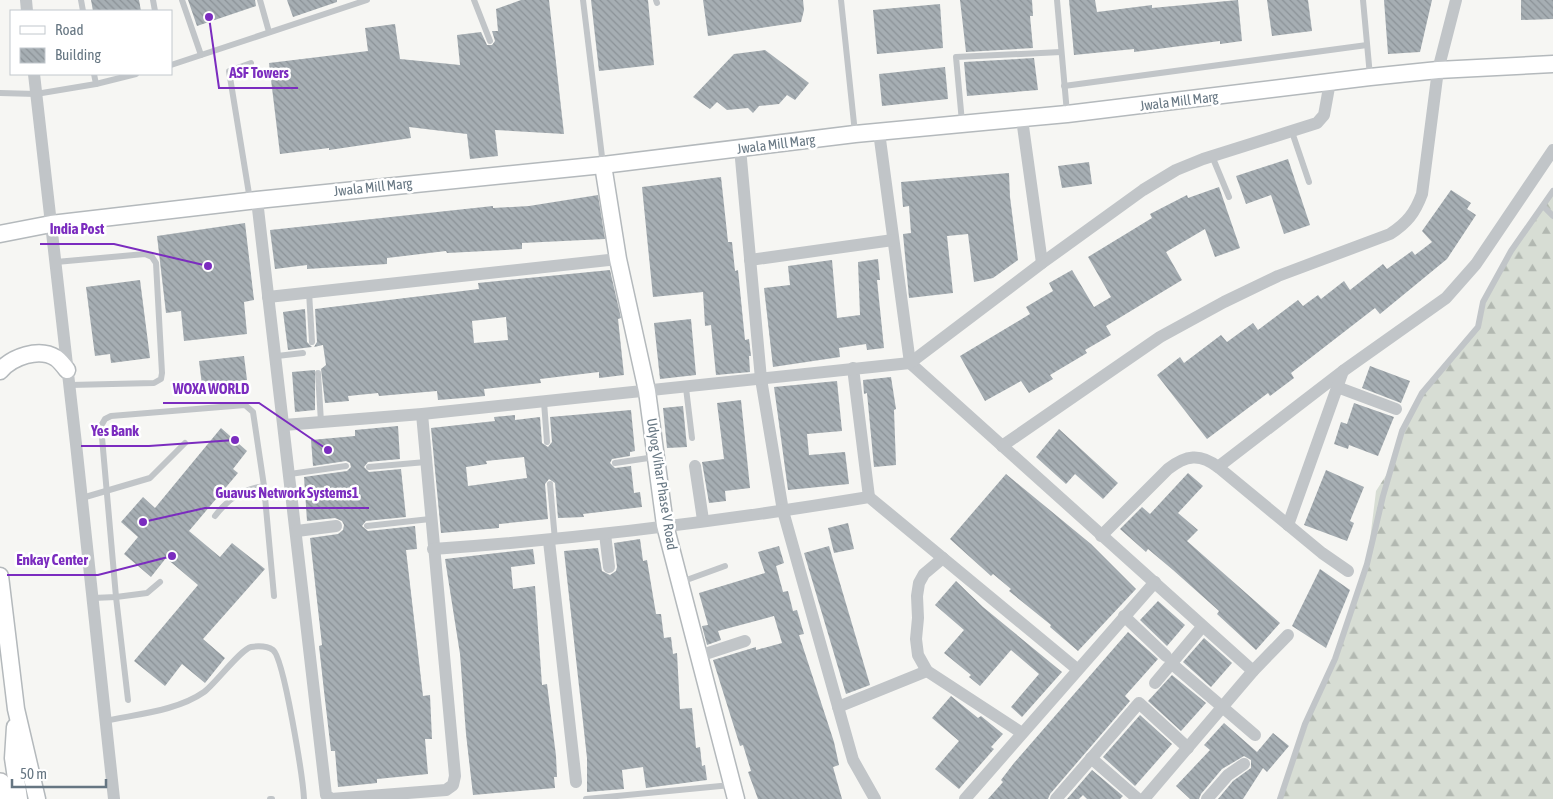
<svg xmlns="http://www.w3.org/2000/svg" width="1553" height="799" font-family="'Asap Condensed',sans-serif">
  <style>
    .forest { fill: url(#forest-firs) }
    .building { fill: url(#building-back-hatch); fill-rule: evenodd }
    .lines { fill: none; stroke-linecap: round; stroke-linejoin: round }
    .secondary-casing { stroke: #b4b9bc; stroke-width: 19 }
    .highway-casing { stroke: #b6b9bc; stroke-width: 24 }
    .lane { stroke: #c1c5c8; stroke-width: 6 }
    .street { stroke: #c1c5c8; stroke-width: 12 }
    .secondary { stroke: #fff; stroke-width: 16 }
    .highway { stroke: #fff; stroke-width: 21 }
    .labels { text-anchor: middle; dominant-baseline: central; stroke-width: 5; stroke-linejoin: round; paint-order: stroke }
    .street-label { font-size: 14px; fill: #667682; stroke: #fff }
    .leader { fill: none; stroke: #7b2cbf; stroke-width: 2 }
    .callout-dot { fill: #7b2cbf; stroke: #fff; stroke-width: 2 }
    .callout-label { font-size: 15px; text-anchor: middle; font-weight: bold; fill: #7b2cbf; stroke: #fff; stroke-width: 5; stroke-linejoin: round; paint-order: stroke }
  </style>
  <defs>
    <pattern id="forest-firs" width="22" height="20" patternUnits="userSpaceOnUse" patternTransform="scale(1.25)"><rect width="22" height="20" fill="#d7ddd4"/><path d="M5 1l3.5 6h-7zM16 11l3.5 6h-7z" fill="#b2b8b1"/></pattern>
    <pattern id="building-back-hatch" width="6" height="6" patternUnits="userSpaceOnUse" patternTransform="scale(1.25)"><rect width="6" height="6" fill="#a6aeb3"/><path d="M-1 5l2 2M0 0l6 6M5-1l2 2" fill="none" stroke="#8b9297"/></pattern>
  </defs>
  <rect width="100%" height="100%" fill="#f6f6f3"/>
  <polygon class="forest" points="1553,191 1553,799 1280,799 1305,724 1335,659 1367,564 1376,491 1394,463 1402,431 1422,393 1478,327 1483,302 1511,251"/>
  <g class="building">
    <polygon points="91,0 139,0 141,11 93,11"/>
    <polygon points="188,0 255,0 256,6 197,26"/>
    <polygon points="287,0 337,0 337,2 293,17"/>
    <polygon points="521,0 549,0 564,134 495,130 498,156 470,159 467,134 409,127 411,138 329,150 329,148 280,154 269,63 368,51 365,28 395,24 400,59 460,65 457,35 481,32 487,45 492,45 495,41 492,31 498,31 496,9"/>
    <polygon points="591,0 648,0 654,65 599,71"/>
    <polygon points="703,0 803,0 804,10 801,22 708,36"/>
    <polygon points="960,0 1032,0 1033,16 1030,16 1033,48 966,52"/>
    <polygon points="1069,0 1095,0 1097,12 1152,5 1152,8 1238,0 1242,41 1220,44 1220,41 1134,52 1134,49 1074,55"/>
    <polygon points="1267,0 1308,0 1312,31 1272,36"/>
    <polygon points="1384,0 1432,0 1420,52 1388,54"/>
    <polygon points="1521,0 1553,0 1553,19 1521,20"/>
    <polygon points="940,4 943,48 877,54 873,10"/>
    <polygon points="765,50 809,83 795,100 787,95 779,104 759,106 753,113 748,108 727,110 717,102 710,109 693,97 734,54"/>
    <polygon points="1034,58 1038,90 967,96 964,62"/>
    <polygon points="945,67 948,99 882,106 879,74"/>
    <polygon points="1288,159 1310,225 1284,234 1271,195 1246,204 1236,176"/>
    <polygon points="1089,162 1092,184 1062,188 1058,166"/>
    <polygon points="1009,173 1010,197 1018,260 993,278 974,282 968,234 947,236 953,293 909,298 903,234 911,233 909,206 903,207 901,182"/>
    <polygon points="721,177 728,242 732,242 735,271 738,270 745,340 749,339 751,356 749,356 750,372 716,375 711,325 705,326 703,292 653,297 642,187"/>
    <polygon points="1219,187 1240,248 1215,257 1205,229 1166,252 1182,280 1106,326 1111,335 1085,350 1087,353 1050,375 1053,379 1029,393 1021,381 985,401 960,356 1030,314 1026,307 1053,291 1049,283 1072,270 1094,307 1111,297 1088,257 1152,218 1150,214 1187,195 1188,198"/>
    <polygon points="1451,190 1471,203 1467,209 1476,215 1447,259 1380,314 1375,308 1291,373 1294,378 1270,396 1268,393 1207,439 1157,375 1180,357 1184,363 1221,335 1227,342 1253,323 1258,330 1298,300 1303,306 1318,295 1321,299 1344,281 1350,290 1383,264 1387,269 1412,251 1415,255 1432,242 1422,231"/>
    <polygon points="598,195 605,239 522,243 522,249 447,253 446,251 387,258 387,264 307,269 307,265 275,269 270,230 493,206 493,208 529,206"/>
    <polygon points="245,223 254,300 244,302 247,334 184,341 181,311 166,313 157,236"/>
    <polygon points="878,259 880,280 877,280 884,348 867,350 866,344 839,348 840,357 773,367 764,288 790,285 788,266 832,260 837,318 860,315 858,262"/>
    <path d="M610,270L621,318L618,319L624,375L599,378V372L540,379L541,383L484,389L485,396L463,398L438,400L437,391L379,396L378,393L348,396L349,401L325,403L321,369L326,365L323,345L314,347L317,342L315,309L479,289L478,283ZM506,317L508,340L474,343L472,321Z"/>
    <polygon points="140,280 150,358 111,363 110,354 95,356 86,287"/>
    <polygon points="305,309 307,342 312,347 288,350 283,312"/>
    <polygon points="691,319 696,375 660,379 654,323"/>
    <polygon points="244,356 247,380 202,385 199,361"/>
    <polygon points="1370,366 1410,381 1401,403 1362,388"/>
    <polygon points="315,370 315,410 295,412 292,372"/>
    <polygon points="891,377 896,409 894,410 896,465 874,467 867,393 864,394 863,380"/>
    <polygon points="837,381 842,431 807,434 809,455 845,452 849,484 788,490 774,387"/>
    <polygon points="741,400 750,488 725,491 726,501 709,503 702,462 724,459 717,403"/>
    <polygon points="1354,403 1394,417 1378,456 1349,445 1348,449 1334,444 1341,422 1347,424"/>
    <polygon points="683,406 687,447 667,448 663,408"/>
    <path d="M631,410L635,451L630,452V456L612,459L610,463L615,468L631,466L634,493L640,492L642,507L583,514L584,517L558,518L555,483L549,479L545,484L548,519L499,524V528L441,533L431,428L495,421L494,417L515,415V420L540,417L542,443L548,447L552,442L550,417ZM524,457L527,478L468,486L466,467L487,464L486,461Z"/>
    <polygon points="398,426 400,459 368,462 364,467 369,472 401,469 406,517 366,521 362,526 368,531 415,526 417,549 406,550 423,696 430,695 432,739 425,739 428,774 377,779 377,783 338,787 335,751 331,751 324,691 319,646 322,645 310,538 338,534 343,530 344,525 342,521 335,518 307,521 304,477 347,471 351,467 350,463 346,461 313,466 311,440 355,436 355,430"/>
    <polygon points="221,428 247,451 233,469 238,473 189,531 220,557 232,543 265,569 203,639 225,658 205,683 182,664 165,686 134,661 198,585 166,558 151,577 124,554 138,537 121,522 143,497 155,508"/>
    <polygon points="1059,429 1118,483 1103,499 1075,474 1066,484 1036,457"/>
    <polygon points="1326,470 1364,487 1350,521 1354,523 1347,541 1304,525"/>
    <polygon points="1188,473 1203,486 1178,513 1198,530 1187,541 1280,623 1256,650 1217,614 1219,611 1173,570 1148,549 1146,552 1120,529 1142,507 1150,514"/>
    <polygon points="1006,474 1091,544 1136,589 1078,651 1050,627 1051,625 1009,591 1011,589 993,574 991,576 950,539"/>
    <polygon points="848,523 854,549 834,553 828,528"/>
    <polygon points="640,539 643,561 647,560 656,614 661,614 664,638 671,637 673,654 677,653 680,709 692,708 696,748 700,747 702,766 705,765 707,780 646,788 643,767 622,770 624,789 587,792 587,758 564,551 598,548 602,571 610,575 616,571 617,567 614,543"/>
    <polygon points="779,546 784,563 776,566 783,592 788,591 793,611 797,610 804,634 799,635 834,742 839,765 833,767 842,799 758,799 748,772 751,771 743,745 740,746 713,660 756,647 756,650 782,643 774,616 718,631 721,640 707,645 702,626 708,625 699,593 765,573 758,552"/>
    <polygon points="829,546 870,685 846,694 804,553"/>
    <polygon points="533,549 535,564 511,567 513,589 535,586 542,685 547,684 556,756 557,777 554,777 555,788 473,795 466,734 460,654 445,559"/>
    <polygon points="1320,569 1350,590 1326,648 1292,626"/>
    <polygon points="956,581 983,607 1062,672 1022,717 1011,707 1039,674 1011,650 980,686 969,677 971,675 944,653 964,630 935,605"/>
    <polygon points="1158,601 1185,625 1167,646 1140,620"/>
    <polygon points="1128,632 1158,659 1125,696 1130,701 1050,794 1048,799 988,799 1003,782 1001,780 1014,763"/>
    <polygon points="1204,638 1232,663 1211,687 1183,662"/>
    <polygon points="1172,675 1206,703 1181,731 1148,701"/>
    <polygon points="951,696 978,718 981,716 1003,734 991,747 994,749 959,789 935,769 959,741 932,718"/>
    <polygon points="1140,715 1172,744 1135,786 1103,757"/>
    <polygon points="1224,723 1257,752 1273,733 1289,746 1267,772 1263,768 1243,799 1218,799 1233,781 1251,768 1251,760 1244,756 1222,769 1201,794 1199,799 1190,799 1176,786 1210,750 1204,745"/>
    <polygon points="1092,770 1123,796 1120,799 1087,799 1083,795 1079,799 1067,799"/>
  </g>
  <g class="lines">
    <defs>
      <g id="secondary">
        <polyline points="603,165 618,259 647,391 665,525 736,799"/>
        <polyline points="0,234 51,224 257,200 603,165 855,134 1067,114 1370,77 1438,70 1553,64"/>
        <path d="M0,371C12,357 39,347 56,358C60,361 64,366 67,370"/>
        <polyline points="0,576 16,709 37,799"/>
        <polyline points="15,727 13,758 19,799"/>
      </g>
      <polyline id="highway" points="0,784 2,799"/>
    </defs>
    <use href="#secondary" class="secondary-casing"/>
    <use href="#highway" class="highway-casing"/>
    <g class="lane">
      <polyline points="81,0 83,11"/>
      <polyline points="153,0 155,11"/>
      <polyline points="182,0 201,55"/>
      <polyline points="260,0 269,32"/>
      <polyline points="474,0 490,41"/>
      <polyline points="583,0 603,165"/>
      <polyline points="656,0 657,3"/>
      <polyline points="841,0 855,133"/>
      <polyline points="1057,0 1067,113"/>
      <polyline points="1363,0 1370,76"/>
      <polyline points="171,65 367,0"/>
      <polyline points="94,74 96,84"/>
      <polyline points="1064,86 1367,45"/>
      <polyline points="0,93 36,94 96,84 136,74"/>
      <polyline points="962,122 956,57 1061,52"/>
      <polyline points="1292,132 1309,182"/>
      <polyline points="1212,156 1229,197"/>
      <polyline points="250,200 229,71 251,63"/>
      <polyline points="1543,206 1553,216"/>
      <polyline points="56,262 145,254 152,257 156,263 162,373 161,379 154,383 70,385"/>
      <polyline points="309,292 312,342"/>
      <polyline points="277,356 303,353"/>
      <polyline points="318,373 321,422"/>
      <polyline points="686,388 692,438"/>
      <polyline points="544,402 547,442"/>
      <polyline points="615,463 655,457"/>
      <polyline points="369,467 426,462"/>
      <polyline points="290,474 346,466"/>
      <polyline points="550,484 555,540"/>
      <polyline points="82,498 150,478 185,443"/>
      <path d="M215,516C229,498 241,490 264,486"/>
      <polyline points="367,526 430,519"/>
      <polyline points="681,582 725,566"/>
      <polyline points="93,598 116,597 101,426 105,419 111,416 245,405 253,412 264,486 274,596"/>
      <polyline points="128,700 116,597 147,593 160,582"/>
      <path d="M105,721C137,714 177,711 204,692C215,684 241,649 251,647C257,646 267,646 273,650C284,658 303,779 304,799"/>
      <polyline points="270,799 272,799"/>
      <polyline points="586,799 731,785"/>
      <polyline points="1280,799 1305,724 1335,659 1367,564 1383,496 1402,431 1422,393 1478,327 1483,302 1511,251 1553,191"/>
    </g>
    <g class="street">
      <polyline points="26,0 27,11"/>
      <polyline points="34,74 76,444 114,799"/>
      <polyline points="1022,119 1042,263"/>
      <polyline points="879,132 910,363 1253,671"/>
      <polyline points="740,148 761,379 783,511 853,760 875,799"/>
      <polyline points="257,200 326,795 331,799 446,790 453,785 455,776 422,414"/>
      <polyline points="750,260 893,240"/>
      <polyline points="268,297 618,259"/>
      <polyline points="853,368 869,497"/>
      <polyline points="1337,387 1396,409"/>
      <polyline points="284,425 422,414 910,363 1042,263 1143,190 1176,170 1203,159 1317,123 1324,115 1330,82"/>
      <path d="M1002,446L1160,337L1224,302L1278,276L1390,234C1407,223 1415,213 1422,194L1438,70L1456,0"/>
      <polyline points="695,466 703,520"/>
      <polyline points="1218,467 1343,371 1446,298 1476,264 1553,150"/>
      <polyline points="1288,525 1343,371"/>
      <polyline points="297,531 336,526"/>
      <polyline points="605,534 609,567"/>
      <path d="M1101,536L1168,469C1186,455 1200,453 1218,467L1322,553L1348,571"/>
      <polyline points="549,541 576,782"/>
      <path d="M433,549C579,539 724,521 869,497L1077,669"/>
      <polyline points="943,558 924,574 919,583 917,596 918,618 916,639 918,655 927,671 1022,733"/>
      <polyline points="1124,616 1166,656"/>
      <polyline points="699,656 745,641"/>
      <polyline points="1171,663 1255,735"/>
      <polyline points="1155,683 1202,627"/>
      <polyline points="838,707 927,671"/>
      <polyline points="1091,758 1138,799"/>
      <polyline points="965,799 1155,582"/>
      <polyline points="1056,799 1139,703 1188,748"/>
      <polyline points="1144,799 1253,671 1288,635"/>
      <polyline points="1207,799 1228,775 1244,764"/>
    </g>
    <use href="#secondary" class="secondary"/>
    <use href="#highway" class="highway"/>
  </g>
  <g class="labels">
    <g class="street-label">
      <text transform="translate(1179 101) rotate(-7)">Jwala Mill Marg</text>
      <text transform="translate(776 144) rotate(-7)">Jwala Mill Marg</text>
      <text transform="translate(373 187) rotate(-6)">Jwala Mill Marg</text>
      <text transform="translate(662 484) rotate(81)">Udyog Vihar Phase V Road</text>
    </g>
  </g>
  <path class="leader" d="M209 17L219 88H298M208 266L114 244H40M328 450L259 403H163M235 440L149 446H81M143 522L205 508H369M172 556L98 575H7"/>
  <g class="callout-dot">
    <circle cx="209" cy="17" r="5"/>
    <circle cx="208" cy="266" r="5"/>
    <circle cx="328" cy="450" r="5"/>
    <circle cx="235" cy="440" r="5"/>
    <circle cx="143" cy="522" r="5"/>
    <circle cx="172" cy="556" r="5"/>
  </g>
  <g class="callout-label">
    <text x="259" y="78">ASF Towers</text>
    <text x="77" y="234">India Post</text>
    <text x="211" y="394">WOXA WORLD</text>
    <text x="115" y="436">Yes Bank</text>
    <text x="287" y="498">Guavus Network Systems1</text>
    <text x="52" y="565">Enkay Center</text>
  </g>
  <rect x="10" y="10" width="162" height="65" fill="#ffffff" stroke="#c2c8cd"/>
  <rect x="20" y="26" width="25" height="8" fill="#ffffff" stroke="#c2c8cd"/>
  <text x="55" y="35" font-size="15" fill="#667682">Road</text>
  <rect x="20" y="48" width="25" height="15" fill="url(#building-back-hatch)" stroke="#c2c8cd"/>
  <text x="55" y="60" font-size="15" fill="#667682">Building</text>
  <path d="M12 779v8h94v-8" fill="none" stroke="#667682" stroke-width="2.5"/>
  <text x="20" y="779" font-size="15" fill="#667682" stroke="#ffffff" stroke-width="4" paint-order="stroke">50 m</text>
</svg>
